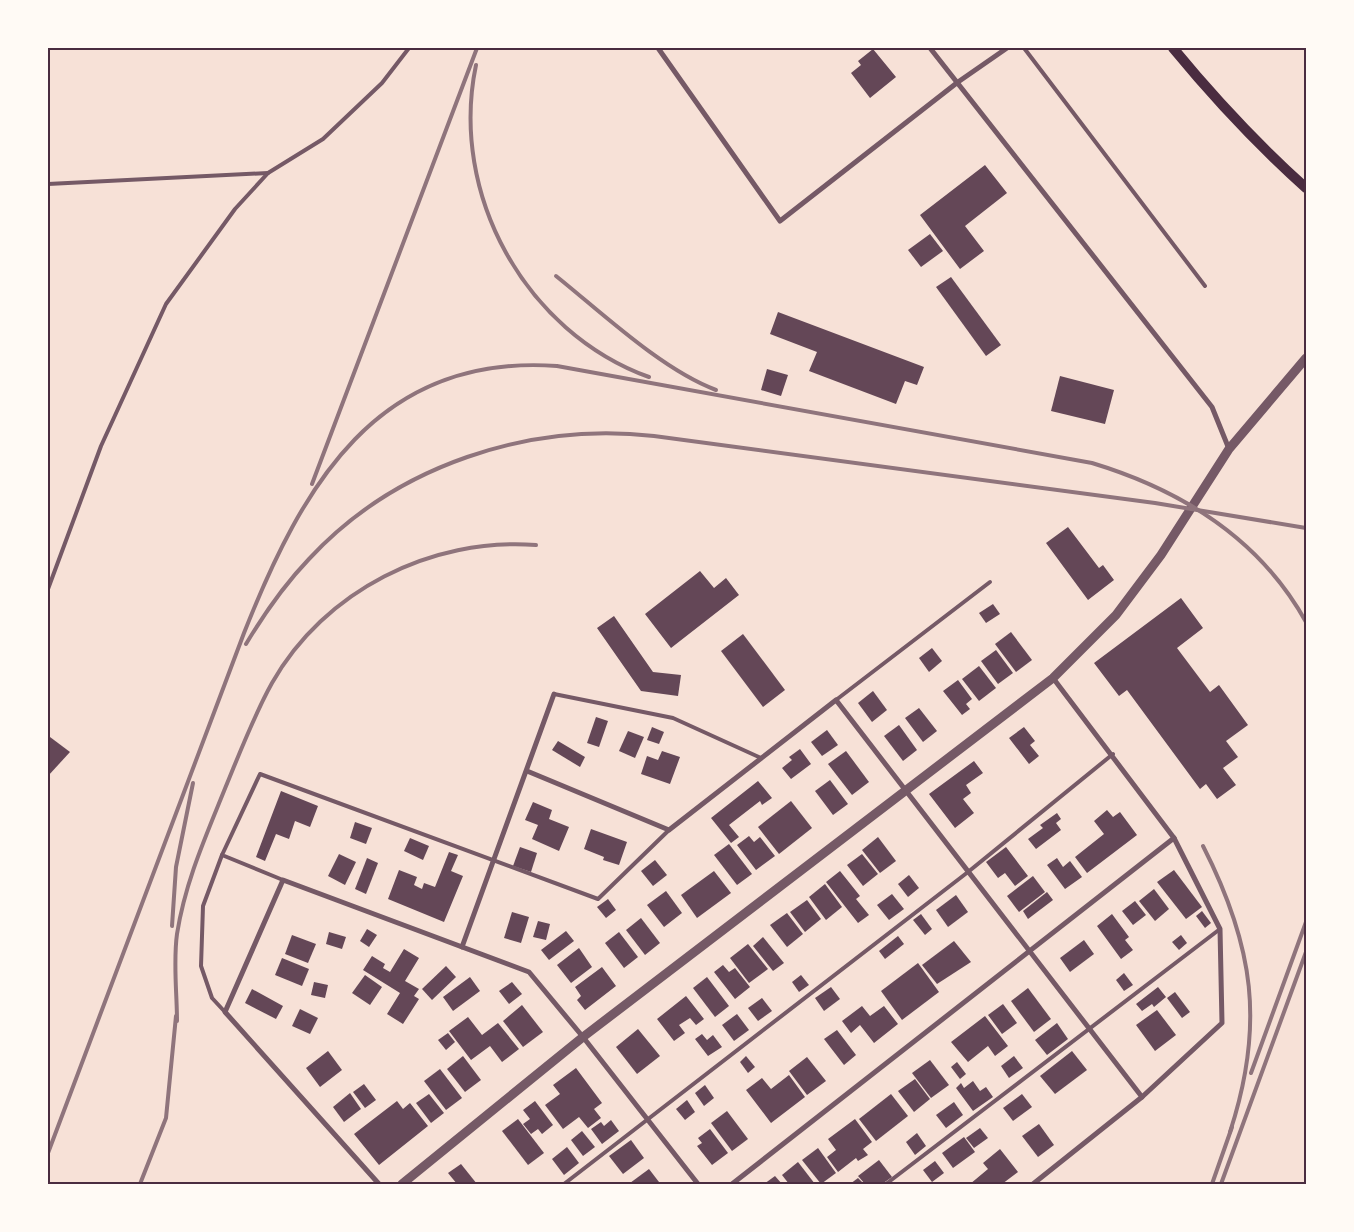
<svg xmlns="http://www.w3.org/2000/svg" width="1354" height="1232" font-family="Raleway,sans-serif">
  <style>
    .building { fill: #644757 }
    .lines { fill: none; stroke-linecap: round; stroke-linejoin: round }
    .service { stroke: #755966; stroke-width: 4 }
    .minor { stroke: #755966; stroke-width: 5 }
    .tertiary { stroke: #755966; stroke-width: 9 }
    .secondary { stroke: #4a2c40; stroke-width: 10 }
    .rail { stroke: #8f747c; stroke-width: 4 }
    .neatline { fill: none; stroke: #4a2c40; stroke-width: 2 }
  </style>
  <rect width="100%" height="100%" fill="#f7e1d7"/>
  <g class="building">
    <polygon points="873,49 896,77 870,98 851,73 861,65 858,61"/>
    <polygon points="985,165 1007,193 965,226 984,251 960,269 920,215"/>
    <polygon points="930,234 943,251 921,267 908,250"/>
    <polygon points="951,277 1001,345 986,356 936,287"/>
    <polygon points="778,312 924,367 917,385 905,381 896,404 809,371 817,352 770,334"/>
    <polygon points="767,369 788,375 781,396 761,390"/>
    <polygon points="1060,376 1114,390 1105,424 1051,411"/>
    <polygon points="1068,527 1099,568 1103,565 1114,580 1088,600 1046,543"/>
    <polygon points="700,571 714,588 726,578 739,595 671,648 645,614"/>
    <polygon points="1181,598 1203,628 1177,648 1210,692 1219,685 1248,725 1226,741 1238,757 1223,768 1236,785 1217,799 1206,784 1200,789 1127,690 1119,696 1094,663"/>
    <polygon points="993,604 1000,614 986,623 979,613"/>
    <polygon points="614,616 653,672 681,675 678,696 641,691 597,628"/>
    <polygon points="1011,632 1032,660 1016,672 995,644"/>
    <polygon points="743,634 785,690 763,707 721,651"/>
    <polygon points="932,648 942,661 929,672 919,658"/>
    <polygon points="996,650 1013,673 998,684 981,661"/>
    <polygon points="979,666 996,688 979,701 962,679"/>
    <polygon points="958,680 972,699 966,704 970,709 962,715 943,691"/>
    <polygon points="873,691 887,710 872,722 858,703"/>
    <polygon points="919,708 937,731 923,742 905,718"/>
    <polygon points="596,717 608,721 599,747 587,743"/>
    <polygon points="899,725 917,750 903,761 884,736"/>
    <polygon points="652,727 664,732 659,744 647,740"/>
    <polygon points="1024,727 1035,741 1030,745 1039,756 1029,764 1009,738"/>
    <polygon points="827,730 838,745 822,756 811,742"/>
    <polygon points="628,731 644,737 635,758 619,751"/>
    <polygon points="50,737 70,752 48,776 48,740"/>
    <polygon points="558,741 585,757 580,767 552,750"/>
    <polygon points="800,749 811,764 791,779 782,768 792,760 789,757"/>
    <polygon points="662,751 680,757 670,784 641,774 647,756 658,760"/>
    <polygon points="846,751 869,782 852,795 828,764"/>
    <polygon points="974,761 983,773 966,785 971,793 963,799 974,813 955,828 929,794"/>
    <polygon points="830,780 848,804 833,815 815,791"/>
    <polygon points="758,781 772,798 762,805 760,801 729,825 739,837 731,843 711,818"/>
    <polygon points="281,791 318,806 310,827 295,821 289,839 276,834 265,861 256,857"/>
    <polygon points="791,801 812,828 779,854 758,827"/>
    <polygon points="533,802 552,810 549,819 569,827 559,851 532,839 538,825 525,820"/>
    <polygon points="1107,810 1113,817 1120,812 1137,835 1087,873 1075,857 1104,834 1094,821"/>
    <polygon points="1057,813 1061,819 1056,823 1061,830 1036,849 1028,839 1043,828 1040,825"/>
    <polygon points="355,822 372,828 366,844 350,838"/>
    <polygon points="591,829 627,842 619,865 603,860 604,857 584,849"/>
    <polygon points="749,836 754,842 760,837 775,856 756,870 737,845"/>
    <polygon points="878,837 896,861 880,873 862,850"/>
    <polygon points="410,838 429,846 423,860 404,851"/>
    <polygon points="729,844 752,874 737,885 714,855"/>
    <polygon points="520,847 537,853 531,872 513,866"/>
    <polygon points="1006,847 1028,876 1015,886 1005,873 998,878 986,862"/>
    <polygon points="449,852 458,855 451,871 463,876 444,922 388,899 399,870 417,877 414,885 422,889 424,883 435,887"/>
    <polygon points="339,854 356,862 345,885 328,876"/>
    <polygon points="862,854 878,874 863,886 847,865"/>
    <polygon points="367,858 378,863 366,894 355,889"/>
    <polygon points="1057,858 1063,867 1070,861 1082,877 1065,889 1047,865"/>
    <polygon points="655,860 667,875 653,886 641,871"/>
    <polygon points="1174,870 1202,907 1186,919 1157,882"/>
    <polygon points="714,871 731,893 697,918 681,895"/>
    <polygon points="840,871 860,896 856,899 869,915 858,923 826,882"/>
    <polygon points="909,875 919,888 908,897 898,884"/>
    <polygon points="1033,876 1045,892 1019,912 1007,896"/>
    <polygon points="825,884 842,907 826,920 809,897"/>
    <polygon points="1154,889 1169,909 1155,921 1139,901"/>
    <polygon points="666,891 682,913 664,927 647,905"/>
    <polygon points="1047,892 1053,900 1028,919 1023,911"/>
    <polygon points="892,894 904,909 889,920 877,905"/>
    <polygon points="956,895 968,912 948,927 936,910"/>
    <polygon points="608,899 616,910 606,918 597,907"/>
    <polygon points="807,900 821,919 805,932 790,912"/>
    <polygon points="1135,901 1146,915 1133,925 1122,911"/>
    <polygon points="1202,911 1211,923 1205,928 1196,916"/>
    <polygon points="512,912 529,917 521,943 504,938"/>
    <polygon points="787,913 803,934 787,947 770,925"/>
    <polygon points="921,914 932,929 925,935 913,920"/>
    <polygon points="1112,914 1129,937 1125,940 1133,950 1121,959 1097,926"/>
    <polygon points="641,918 660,943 645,955 626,930"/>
    <polygon points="538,921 550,924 546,940 533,937"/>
    <polygon points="367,929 377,935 369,947 360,941"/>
    <polygon points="566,931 574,941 549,960 541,950"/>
    <polygon points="329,932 346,937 342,949 326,944"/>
    <polygon points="619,932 638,957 624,968 605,943"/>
    <polygon points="292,935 316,944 308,963 285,954"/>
    <polygon points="1181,935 1187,943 1179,950 1172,942"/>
    <polygon points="898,936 904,944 885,959 879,951"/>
    <polygon points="763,937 784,963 773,971 753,946"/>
    <polygon points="1084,940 1094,954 1070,972 1060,958"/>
    <polygon points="954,941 971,962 937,984 922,965"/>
    <polygon points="748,944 768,969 749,983 730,958"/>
    <polygon points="579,948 592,967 571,983 557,965"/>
    <polygon points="404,949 419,958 405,981 419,989 414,996 419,999 403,1024 387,1014 400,993 363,970 372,956 385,964 383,968 390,972"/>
    <polygon points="282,958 309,969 302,986 275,975"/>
    <polygon points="918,963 939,992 902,1020 881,991"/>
    <polygon points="723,965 729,972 735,968 750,987 735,999 714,972"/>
    <polygon points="446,966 456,977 432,1000 422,989"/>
    <polygon points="602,967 616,986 585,1010 577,1000 581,996 575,987"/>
    <polygon points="1124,973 1133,985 1124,991 1116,980"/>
    <polygon points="365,975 382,987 370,1005 352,993"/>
    <polygon points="801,975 809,985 799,992 792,982"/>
    <polygon points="470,977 480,991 453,1011 443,997"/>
    <polygon points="707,977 729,1006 715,1017 693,988"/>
    <polygon points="314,982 328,985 325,998 311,995"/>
    <polygon points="512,982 522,994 509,1004 499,991"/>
    <polygon points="831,987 840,999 824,1011 815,998"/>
    <polygon points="1158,987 1166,997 1154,1007 1152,1004 1142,1011 1136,1004"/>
    <polygon points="1028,988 1051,1019 1034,1032 1011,1001"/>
    <polygon points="252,989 283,1006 276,1019 245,1003"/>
    <polygon points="1175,992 1190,1012 1182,1018 1167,998"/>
    <polygon points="686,996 704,1019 696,1025 690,1018 679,1025 685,1033 674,1041 657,1019"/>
    <polygon points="762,998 772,1011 758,1021 748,1008"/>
    <polygon points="1003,1004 1017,1023 1002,1034 988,1015"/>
    <polygon points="522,1005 543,1032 523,1047 503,1021"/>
    <polygon points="862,1006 870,1016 884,1006 898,1024 874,1043 860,1025 851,1033 842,1021"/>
    <polygon points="300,1009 318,1018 310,1034 292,1026"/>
    <polygon points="1157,1010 1176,1035 1155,1051 1136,1025"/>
    <polygon points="737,1014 749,1030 734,1041 722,1025"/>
    <polygon points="985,1016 1008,1046 995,1056 988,1046 968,1062 951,1042"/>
    <polygon points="468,1017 482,1035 498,1023 519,1049 502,1062 490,1046 471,1060 449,1031"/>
    <polygon points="1057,1023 1068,1039 1047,1055 1035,1040"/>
    <polygon points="638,1029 660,1056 637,1074 616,1047"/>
    <polygon points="837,1030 856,1055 844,1065 824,1039"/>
    <polygon points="448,1033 455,1042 446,1050 438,1040"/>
    <polygon points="702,1034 707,1040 713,1035 722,1047 708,1056 695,1039"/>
    <polygon points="328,1051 342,1070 320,1087 306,1068"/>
    <polygon points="1072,1051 1087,1070 1055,1094 1040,1076"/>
    <polygon points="463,1056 481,1080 465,1092 447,1069"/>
    <polygon points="746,1056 755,1067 748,1073 740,1062"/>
    <polygon points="1014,1056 1023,1068 1009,1078 1001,1066"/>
    <polygon points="807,1057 826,1081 807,1095 789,1071"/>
    <polygon points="930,1060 949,1085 931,1098 912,1073"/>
    <polygon points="957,1062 966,1074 960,1079 951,1067"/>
    <polygon points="576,1068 602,1103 594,1109 601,1118 588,1128 579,1117 563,1129 545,1105 560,1094 553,1085"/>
    <polygon points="440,1069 462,1098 446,1110 424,1081"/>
    <polygon points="789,1075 805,1097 771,1123 746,1090 762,1078 771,1089"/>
    <polygon points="915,1079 930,1099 914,1112 898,1091"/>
    <polygon points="973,1081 980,1091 986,1087 993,1097 973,1111 956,1088 961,1083 964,1088"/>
    <polygon points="364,1084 376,1100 365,1108 353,1092"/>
    <polygon points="705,1085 714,1098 704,1106 695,1093"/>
    <polygon points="350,1093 361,1109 344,1122 333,1107"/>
    <polygon points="429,1094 444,1113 431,1123 416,1103"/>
    <polygon points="891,1094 908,1116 876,1141 859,1119"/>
    <polygon points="1022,1094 1032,1107 1013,1121 1003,1108"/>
    <polygon points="687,1100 695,1112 685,1120 676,1109"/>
    <polygon points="397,1101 403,1109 410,1103 428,1126 379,1165 354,1134"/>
    <polygon points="535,1101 553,1125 542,1134 538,1129 531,1134 523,1124 530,1119 523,1110"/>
    <polygon points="954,1102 963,1115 946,1128 936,1115"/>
    <polygon points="727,1111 748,1139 732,1151 711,1123"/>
    <polygon points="518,1119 544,1153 528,1165 502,1131"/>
    <polygon points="855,1119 872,1142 863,1149 868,1155 858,1161 856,1158 838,1172 827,1157 836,1150 828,1139"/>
    <polygon points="611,1120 619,1131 602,1144 591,1129 601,1122 604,1126"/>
    <polygon points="1039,1124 1054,1145 1038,1157 1022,1136"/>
    <polygon points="980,1128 988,1138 974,1148 966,1138"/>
    <polygon points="710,1129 728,1153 712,1165 697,1146 702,1143 698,1138"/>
    <polygon points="582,1131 595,1147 583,1156 571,1140"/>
    <polygon points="917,1133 926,1146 915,1155 906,1142"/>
    <polygon points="964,1137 975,1152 953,1168 942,1153"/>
    <polygon points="631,1140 644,1158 623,1174 609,1156"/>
    <polygon points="567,1147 579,1163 564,1175 552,1159"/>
    <polygon points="818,1148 836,1173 821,1184 802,1160"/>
    <polygon points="1000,1149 1018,1172 1002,1184 970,1184 988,1169 983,1163"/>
    <polygon points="879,1160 892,1177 882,1184 865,1184 858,1176"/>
    <polygon points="935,1161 944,1173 932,1182 923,1170"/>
    <polygon points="798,1162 815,1184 789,1184 782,1175"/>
    <polygon points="461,1164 477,1184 457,1184 448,1173"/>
    <polygon points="649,1169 659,1182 655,1184 631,1184 630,1183"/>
    <polygon points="775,1176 782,1184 764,1184"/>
    <polygon points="858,1178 864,1184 850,1184"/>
  </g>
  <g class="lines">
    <g class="service">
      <polyline points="1024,48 1205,286"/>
      <polyline points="48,184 268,173"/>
      <polyline points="48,589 101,446 166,304 235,209 268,173 323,139 382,83 409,48"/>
      <polyline points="554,694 673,718 761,758"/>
      <polyline points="836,700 990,582"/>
      <polyline points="222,855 203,906 201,966 212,998 225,1012"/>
      <polyline points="283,880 222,855 260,774 598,899 669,830"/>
      <polyline points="564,1184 968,872 1113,754"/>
      <polyline points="886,1184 1220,929"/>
    </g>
    <g class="minor">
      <polyline points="658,48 780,221 958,82 1007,48"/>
      <polyline points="930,48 1212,407 1229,449"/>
      <polyline points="527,771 669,830 836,700 1142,1097"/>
      <polyline points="462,947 554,694"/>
      <polyline points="379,1184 225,1012 283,880 529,972 583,1037 698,1184"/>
      <polyline points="732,1184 1174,838"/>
      <polyline points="1033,1184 1142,1097 1222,1023 1220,929 1174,838 1053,678"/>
    </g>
    <polyline class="tertiary" points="402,1184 583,1037 1053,678 1116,615 1161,555 1229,449 1306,358"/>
    <path class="secondary" d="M1173,48C1215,99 1257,144 1306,188"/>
    <g class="rail">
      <path d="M476,65C449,194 525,332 649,377"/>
      <path d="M556,276C601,312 662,370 716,390"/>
      <polyline points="312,484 477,48"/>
      <path d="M246,644C264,614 285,584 309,559C396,465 529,422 654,436L1155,503L1306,528"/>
      <path d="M1203,846C1254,946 1265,1025 1230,1132"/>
      <polyline points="172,926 176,867 193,783"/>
      <path d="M177,1021C177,993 173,962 177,934C185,883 205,838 224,791C239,755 253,717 272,683C324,591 431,537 536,545"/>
      <polyline points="1251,1073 1306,922"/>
      <path d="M48,1153L244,633C302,486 377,353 557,366L1092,463C1181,490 1260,539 1306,622"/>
      <polyline points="140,1184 166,1118 176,1016"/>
      <polyline points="1212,1184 1232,1127"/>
      <polyline points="1221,1184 1306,952"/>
    </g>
  </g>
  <rect width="1354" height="1232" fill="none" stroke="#fffaf5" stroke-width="98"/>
  <rect x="49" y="49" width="1256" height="1134" class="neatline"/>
</svg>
